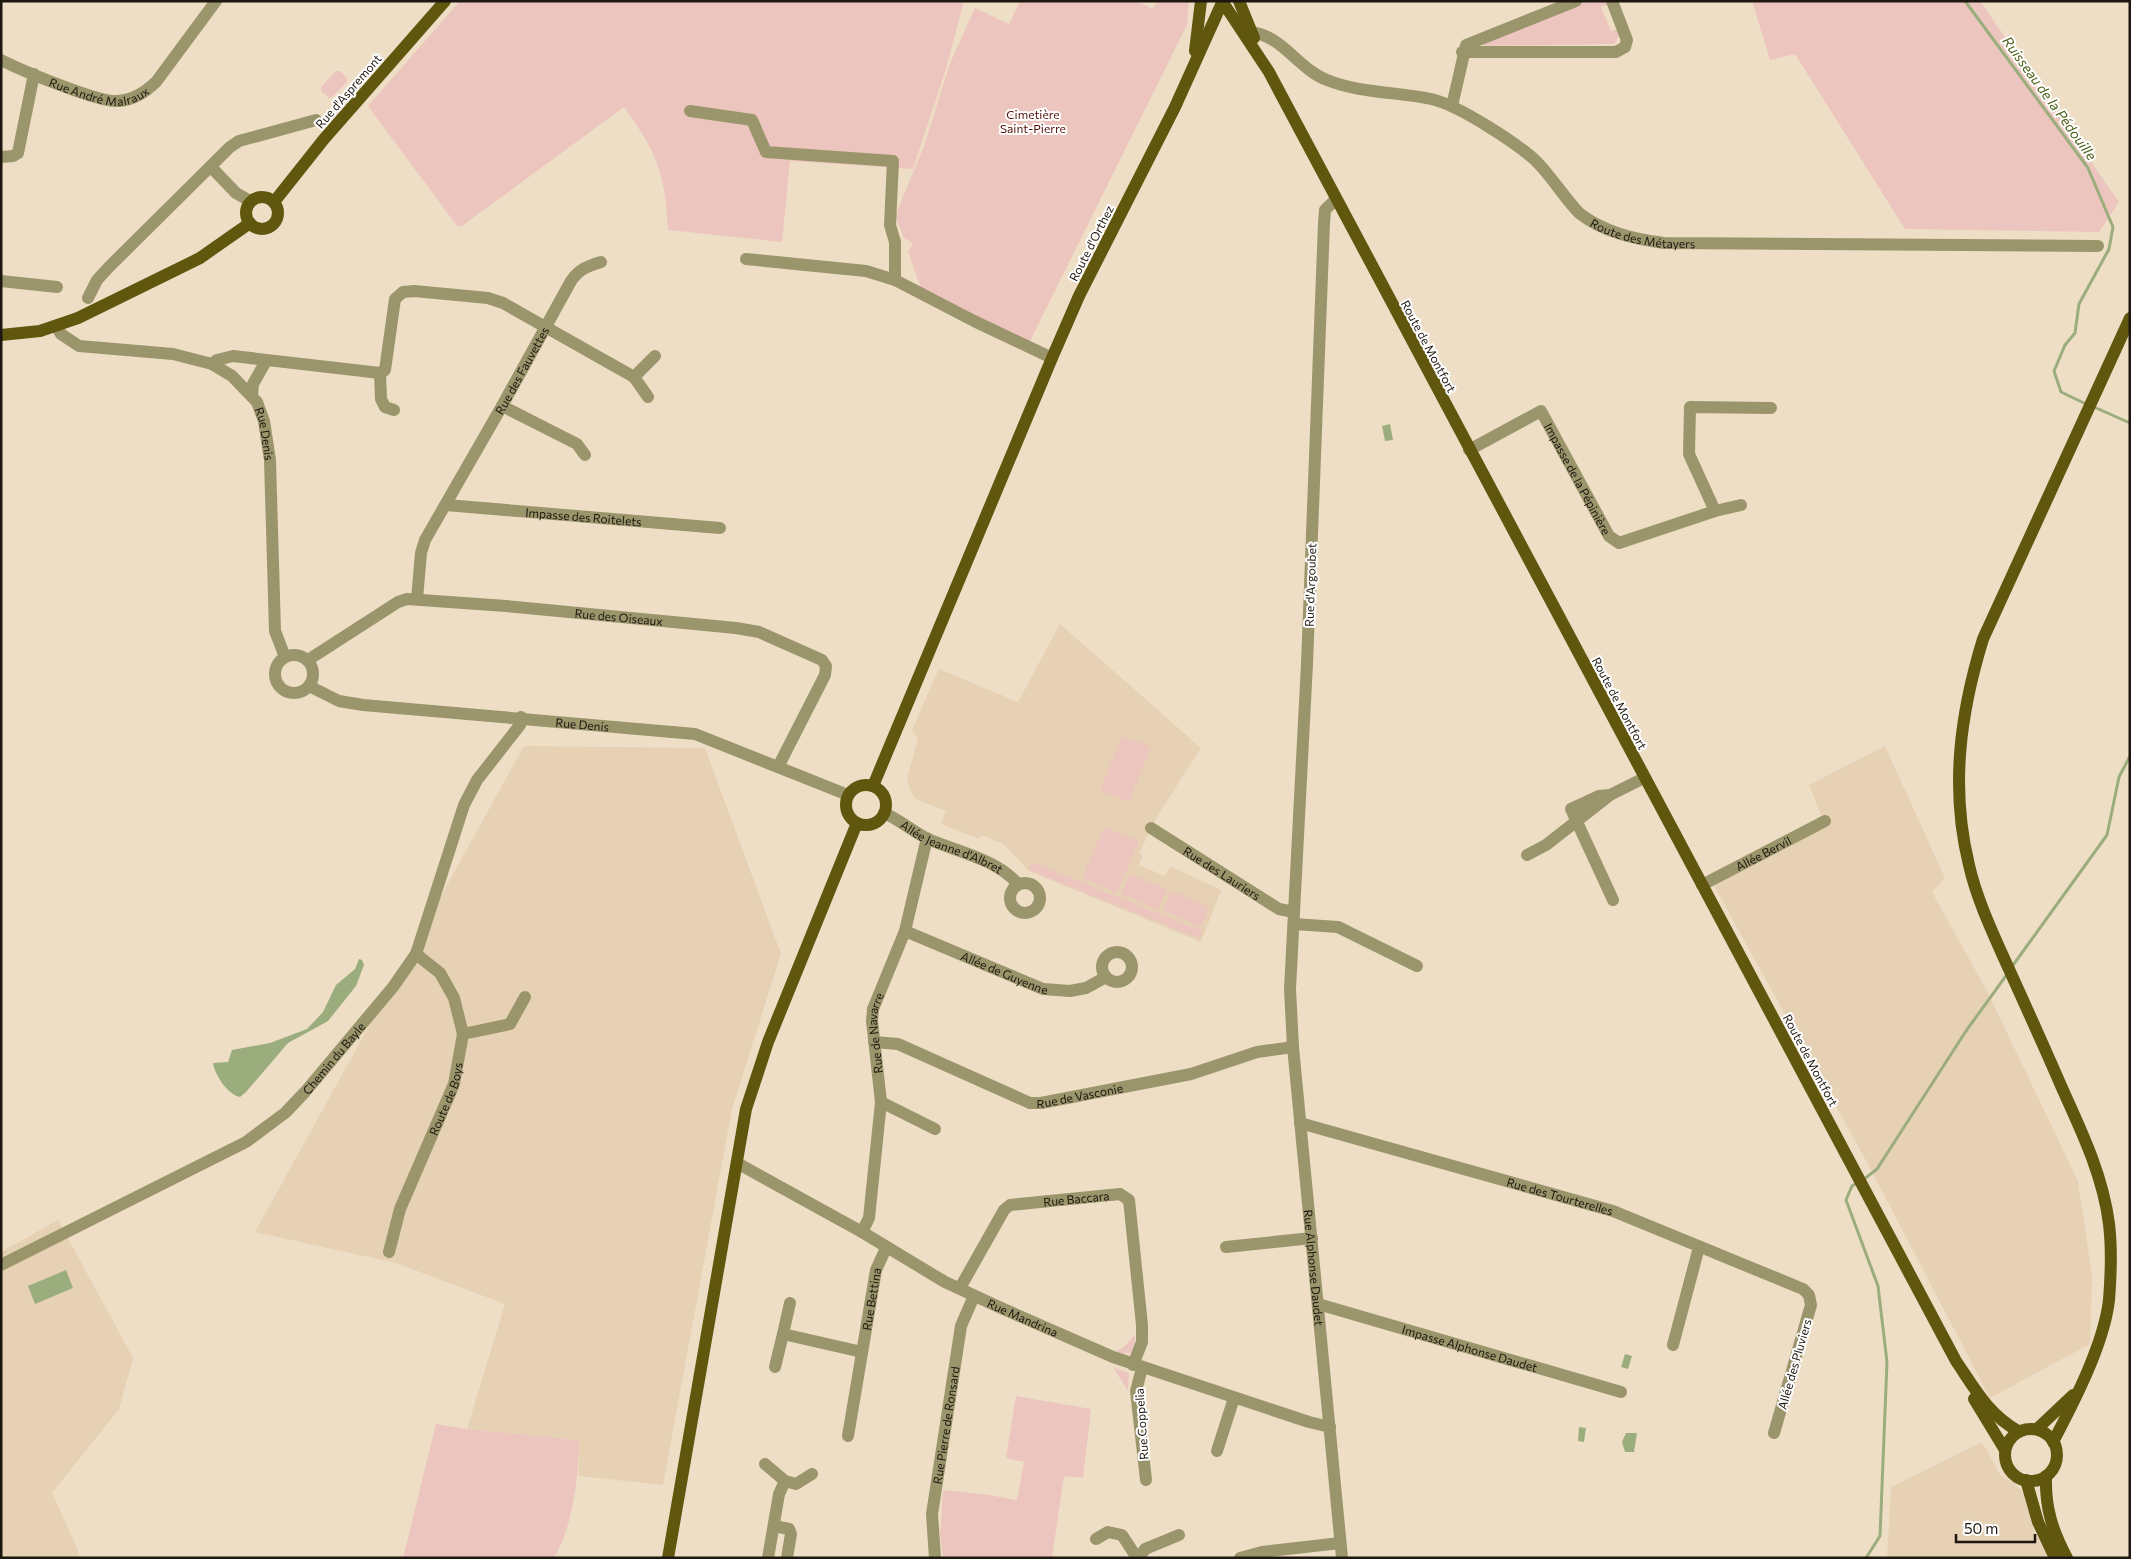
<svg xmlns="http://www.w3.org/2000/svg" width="2131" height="1559" font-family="Commissioner,sans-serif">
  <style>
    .built { fill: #e6d1b4 }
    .green { fill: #ecc6be }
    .water { fill: #9cad7d }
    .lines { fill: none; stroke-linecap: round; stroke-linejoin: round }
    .stream { stroke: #9cad7d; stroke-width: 3 }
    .minor { stroke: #9b956c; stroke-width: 12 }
    .major { stroke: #60560e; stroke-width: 12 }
    .labels { text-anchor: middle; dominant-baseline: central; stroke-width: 4; stroke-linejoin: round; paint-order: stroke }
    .street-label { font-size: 12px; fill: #1d170f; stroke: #fff }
    .park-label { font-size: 12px; fill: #510f06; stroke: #fff }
    .water-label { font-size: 14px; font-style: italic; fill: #4b5e17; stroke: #fff }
  </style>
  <rect width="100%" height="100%" fill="#eedec6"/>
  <g class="built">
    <polygon points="1060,624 1201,748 1158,815 1139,853 1143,855 1139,865 1165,876 1170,866 1221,890 1201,942 1029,871 1003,844 982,835 979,839 941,824 946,811 916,799 911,793 907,779 918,738 912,730 939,669 1018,702"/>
    <polygon points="524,746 705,748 781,954 732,1109 663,1485 579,1476 579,1440 467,1429 505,1304 396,1263 255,1232"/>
    <polygon points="1885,746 1945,878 1932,892 1987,991 2078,1181 2092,1276 2090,1344 1990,1398 1869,1166 1708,875 1822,817 1809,785"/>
    <polygon points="58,1220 133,1358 119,1409 52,1493 78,1550 79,1558 1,1558 1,1252"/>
    <polygon points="1982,1442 2001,1476 2014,1482 2023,1493 2034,1531 2048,1558 1887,1558 1891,1487"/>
  </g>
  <g class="green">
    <path d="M460,1H964L946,69L913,169L790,161L782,242L668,230C665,173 657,153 624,107L462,226H457L368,106Z"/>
    <polygon points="1020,1 1137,1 1153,9 1157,1 1189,1 1187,25 1029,343 922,291 908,252 913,243 904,238 895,216 924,146 950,63 975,8 1009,24"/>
    <polygon points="1588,1 1607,1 1609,4 1601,7 1611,31 1618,29 1620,33 1616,42 1613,44 1485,46 1482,43 1489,39"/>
    <polygon points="1752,1 1980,1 2119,202 2099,232 1905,229 1795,54 1770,60"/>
    <polygon points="336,71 340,71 347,78 347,82 332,97 329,98 321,91 321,87"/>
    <polygon points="1122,736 1151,747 1129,802 1100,790"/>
    <polygon points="1104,827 1139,841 1117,893 1082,878"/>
    <polygon points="1032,862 1203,931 1200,939 1029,870"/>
    <polygon points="1129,874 1167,889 1158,910 1121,894"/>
    <polygon points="1171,891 1209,907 1201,927 1163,911"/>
    <polygon points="1135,1335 1135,1344 1131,1353 1120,1354 1116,1351 1124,1347"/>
    <polygon points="1113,1367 1129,1373 1128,1391"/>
    <polygon points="1016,1396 1091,1409 1083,1478 1064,1476 1052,1558 943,1558 940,1536 943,1490 989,1495 1017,1500 1024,1462 1006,1458"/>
    <path d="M436,1424L467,1429L579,1440C579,1476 573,1526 554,1558H403Z"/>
  </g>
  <g class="water">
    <polygon points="1390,424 1393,440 1385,441 1382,426"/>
    <path d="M359,959L362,960L364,965L356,986L328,1021L288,1043L246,1092L240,1097C227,1094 215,1075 213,1063L228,1062L232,1050L270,1043L307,1029L323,1012L336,985L355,969Z"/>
    <polygon points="66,1270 73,1288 35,1304 28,1286"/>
    <polygon points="1625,1354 1632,1356 1628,1369 1621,1367"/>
    <polygon points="1579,1427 1586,1428 1584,1442 1578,1441"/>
    <polygon points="1626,1433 1637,1433 1634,1452 1625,1452 1622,1442"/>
  </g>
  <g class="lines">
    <g class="stream">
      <polyline points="1965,1 2088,168 2113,227 2109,249 2079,304 2075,333 2065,345 2054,371 2061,392 2088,405"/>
      <polyline points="2094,407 2130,423"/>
      <polyline points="2011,968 2107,835 2119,777 2130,756"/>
      <polyline points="1863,1180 1877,1169 1966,1031 2008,973"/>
      <polyline points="1857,1183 1852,1186 1846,1200 1878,1286 1887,1362 1880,1536 1866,1558"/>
    </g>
    <g class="minor">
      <path id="s1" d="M1251,32C1283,36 1298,69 1327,80C1359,93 1398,92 1431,99C1457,104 1520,145 1538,163C1553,179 1564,197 1579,213C1603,232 1634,239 1664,243L2098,246"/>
      <polyline points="1462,52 1616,52 1625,47 1627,40 1612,1"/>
      <path id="s2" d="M1,60C21,70 99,103 118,101C134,100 145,92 156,82L216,1"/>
      <polyline points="1452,106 1466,45 1576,1"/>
      <polyline points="690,111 752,120 766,152 893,161 890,225 895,242 895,280 974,321 1052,358"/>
      <polyline points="1,157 13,156 18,153 34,74"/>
      <polyline points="211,167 236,193 250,201"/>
      <path id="s3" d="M1336,199L1325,210L1324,223L1307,664L1290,989L1293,1047L1342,1558"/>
      <polyline points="746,259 866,271 895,280"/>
      <polyline points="1,281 57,287"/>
      <polyline points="88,298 97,280 109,267 230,147 239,141 316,120"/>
      <path id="s4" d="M56,326L61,334L79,346L173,354L212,364L232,376L257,402L264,421L270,460L275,631L285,657"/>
      <polyline points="212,364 217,360 233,356 380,373 385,370 395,299 403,292 414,291 488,298 503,303 634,377 655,356"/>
      <polyline points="380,373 381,399 385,407 394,410"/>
      <polyline points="634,377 648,397"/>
      <polyline points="252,396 253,384 266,361"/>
      <polyline points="502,406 577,444 585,455"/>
      <path id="s5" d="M1469,450L1541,411L1609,536L1619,543L1715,511L1689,454L1690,407L1771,408"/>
      <path id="s6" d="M446,505L720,528"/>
      <polyline points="1715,511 1741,505"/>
      <path id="s7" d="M417,599L421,553L425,540L502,406L571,281C579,269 588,266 601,262"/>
      <circle cx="294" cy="674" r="19"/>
      <path id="s8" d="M308,660L398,602L407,599L506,606L736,628L759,632L822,660L826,666L825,675L778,767"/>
      <path id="s9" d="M309,686L339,701L363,705L695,734L848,795"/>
      <polyline points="1610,795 1599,796 1571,809 1613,900"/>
      <path id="s10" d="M884,813C900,820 912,831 928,839C958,852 996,859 1018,884"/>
      <path id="s11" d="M1151,828L1279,909L1294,912"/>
      <polyline points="1527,855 1546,845 1610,795 1644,778"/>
      <circle cx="1025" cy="898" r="15"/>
      <path id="s12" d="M1702,885L1825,821"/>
      <polyline points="1294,924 1338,927 1417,966"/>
      <path id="s13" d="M905,931L1043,989L1070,991L1086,988L1106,977"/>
      <circle cx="1117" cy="967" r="15"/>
      <polyline points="463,1034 510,1024 525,997"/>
      <path id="s14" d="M874,1042L898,1044L1030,1103H1041L1191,1074L1257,1052L1293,1047"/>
      <polyline points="881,1102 935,1129"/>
      <path id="s15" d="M1300,1123L1613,1211L1803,1289L1809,1295L1811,1305L1774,1433"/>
      <path id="s16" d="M737,1163L862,1232L945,1282L999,1307L1113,1357L1309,1422L1330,1427"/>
      <path id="s17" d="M862,1232L869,1218L881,1102L872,1021L873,1009L905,931L927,838"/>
      <polyline points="1226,1247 1312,1238"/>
      <path id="s18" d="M389,1252L400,1209L454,1084L463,1034L454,998L440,973L416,954"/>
      <path id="s19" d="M1,1265L246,1142L285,1113L305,1092L393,987L416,954L464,805L477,780L520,725L521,717"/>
      <path id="s20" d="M960,1288L1004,1210L1010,1205L1120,1194L1129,1200L1142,1325V1342L1133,1365"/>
      <polyline points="790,1303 783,1334 862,1352"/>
      <path id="s21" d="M1318,1304L1621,1392"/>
      <polyline points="1673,1345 1699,1247"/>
      <polyline points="775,1367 783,1334"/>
      <polyline points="1142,1368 1136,1391 1146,1480"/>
      <path id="s22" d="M848,1436L876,1270L886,1248"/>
      <polyline points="1217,1451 1234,1398"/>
      <polyline points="765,1464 785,1481 796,1484 812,1474"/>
      <polyline points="774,1526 789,1529 791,1534 787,1558"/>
      <polyline points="1096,1539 1108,1532 1122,1535 1137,1558"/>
      <polyline points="768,1558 779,1494 785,1481"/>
      <path id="s23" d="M935,1558L932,1514L961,1326L974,1296"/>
      <polyline points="1139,1558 1145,1549 1179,1535"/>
      <polyline points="1240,1558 1262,1552 1340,1543"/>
    </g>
    <g class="major">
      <polyline points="1239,1 1254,38"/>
      <path d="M1224,4L1269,72L1956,1361C1975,1389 1988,1414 2018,1431"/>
      <polyline points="1195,51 1201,1"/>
      <circle cx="262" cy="213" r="16"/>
      <polyline points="274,202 324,139 445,1"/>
      <polyline points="1,335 40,331 78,318 200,258 250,223"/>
      <circle cx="866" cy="805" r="20"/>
      <polyline points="873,786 1052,358 1079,296 1175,107 1221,5"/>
      <polyline points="1974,1399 2005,1450"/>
      <circle cx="2031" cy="1455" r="26"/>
      <polyline points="2037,1429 2073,1395"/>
      <path d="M2053,1442C2074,1402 2104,1344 2109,1300C2111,1275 2112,1249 2109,1224C2103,1176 2082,1132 2062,1088C2043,1044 2023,1000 2003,956C1990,927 1976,896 1969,865C1950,788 1960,714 1983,639L2130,318"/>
      <path d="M2046,1476C2045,1507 2052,1530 2067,1558"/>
      <polyline points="2026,1480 2038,1522 2055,1558"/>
      <polyline points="668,1558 746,1109 768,1042 857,823"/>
    </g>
  </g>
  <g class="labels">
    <g class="street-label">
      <text stroke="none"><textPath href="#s2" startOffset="105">Rue André Malraux</textPath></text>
      <text transform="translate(348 91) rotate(-49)">Rue d'Aspremont</text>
      <text stroke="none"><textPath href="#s1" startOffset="456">Route des Métayers</textPath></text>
      <text transform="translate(1091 243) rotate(-63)">Route d'Orthez</text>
      <text transform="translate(1429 346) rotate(62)">Route de Montfort</text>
      <text stroke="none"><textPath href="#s7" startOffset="255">Rue des Fauvettes</textPath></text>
      <text stroke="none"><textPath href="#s4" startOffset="258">Rue Denis</textPath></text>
      <text stroke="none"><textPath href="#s5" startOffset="159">Impasse de la Pépinière</textPath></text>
      <text stroke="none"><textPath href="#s6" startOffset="138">Impasse des Roitelets</textPath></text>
      <text transform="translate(1310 585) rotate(-88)">Rue d'Argoubet</text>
      <text stroke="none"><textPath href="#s8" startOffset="329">Rue des Oiseaux</textPath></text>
      <text transform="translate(1620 703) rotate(62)">Route de Montfort</text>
      <text stroke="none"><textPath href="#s9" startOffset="278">Rue Denis</textPath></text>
      <text stroke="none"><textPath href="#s10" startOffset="76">Allée Jeanne d'Albret</textPath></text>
      <text stroke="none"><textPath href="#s12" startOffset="69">Allée Bervil</textPath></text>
      <text stroke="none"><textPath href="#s11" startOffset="84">Rue des Lauriers</textPath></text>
      <text stroke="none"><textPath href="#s13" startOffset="108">Allée de Guyenne</textPath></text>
      <text stroke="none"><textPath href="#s17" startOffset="202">Rue de Navarre</textPath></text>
      <text stroke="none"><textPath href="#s19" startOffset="396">Chemin du Bayle</textPath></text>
      <text transform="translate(1811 1060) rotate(62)">Route de Montfort</text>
      <text stroke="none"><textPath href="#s14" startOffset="219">Rue de Vasconie</textPath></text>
      <text stroke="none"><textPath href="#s18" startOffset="164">Route de Boys</textPath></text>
      <text stroke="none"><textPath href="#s15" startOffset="270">Rue des Tourterelles</textPath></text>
      <text stroke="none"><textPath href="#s20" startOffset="164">Rue Baccara</textPath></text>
      <text stroke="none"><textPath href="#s3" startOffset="1075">Rue Alphonse Daudet</textPath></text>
      <text stroke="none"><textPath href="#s22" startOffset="139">Rue Bettina</textPath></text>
      <text stroke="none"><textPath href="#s16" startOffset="325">Rue Mandrina</textPath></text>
      <text stroke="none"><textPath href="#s21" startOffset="158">Impasse Alphonse Daudet</textPath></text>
      <text transform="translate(1794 1364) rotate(-74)">Allée des Pluviers</text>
      <text transform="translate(1141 1424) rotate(-94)">Rue Coppelia</text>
      <text stroke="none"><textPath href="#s23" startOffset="134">Rue Pierre de Ronsard</textPath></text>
    </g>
    <g class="park-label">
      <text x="1033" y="114">Cimetière<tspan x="1033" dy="14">Saint-Pierre</tspan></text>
    </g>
    <g class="water-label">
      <text transform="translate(2050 98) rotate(54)">Ruisseau de la Pédouille</text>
    </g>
  </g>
  <rect width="2131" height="1559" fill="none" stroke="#1d170f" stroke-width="5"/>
  <path d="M1956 1534v8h79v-8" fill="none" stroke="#1d170f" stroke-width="2.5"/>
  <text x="1964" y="1534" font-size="15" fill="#1d170f" stroke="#ffffff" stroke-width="4" paint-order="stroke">50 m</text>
</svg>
